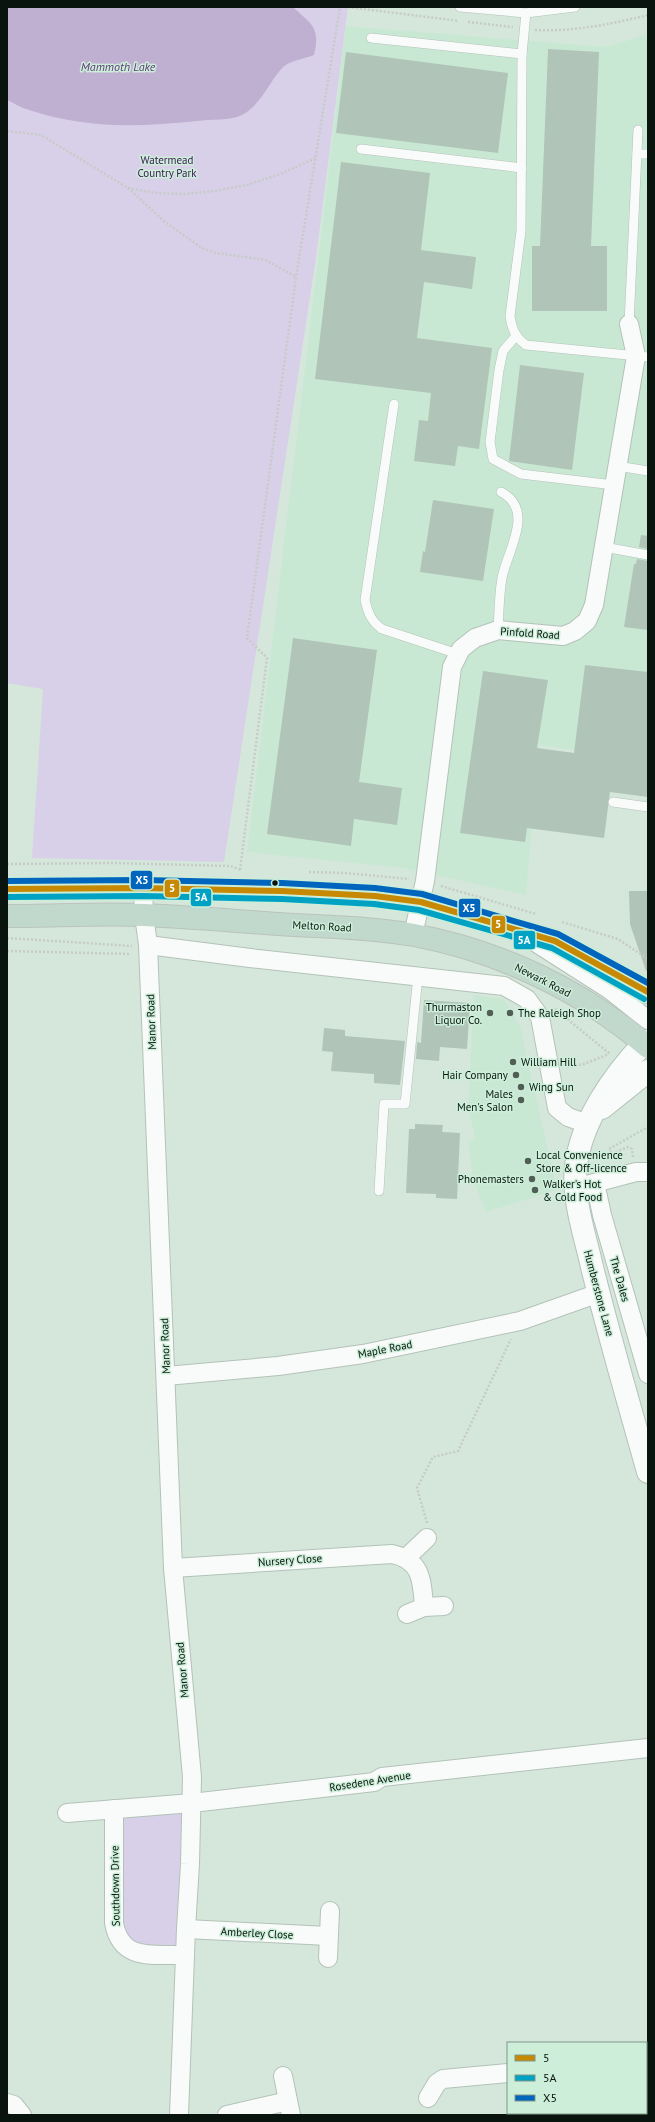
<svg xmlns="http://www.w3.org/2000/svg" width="655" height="2122" font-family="'PT Sans',sans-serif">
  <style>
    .built { fill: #c9e8d4 }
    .green { fill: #d8d0e8 }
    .water { fill: #bfb0d1 }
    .building { fill: #b0c4b7 }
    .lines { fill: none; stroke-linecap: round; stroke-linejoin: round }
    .lane-casing { stroke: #b3c2b8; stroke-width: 10 }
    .street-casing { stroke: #b3c2b8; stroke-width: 20 }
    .secondary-casing { stroke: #b3c2b8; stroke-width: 24 }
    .highway-casing { stroke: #bac3bd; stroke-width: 24 }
    .path { stroke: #c6cbc7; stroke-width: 2.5; stroke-dasharray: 2 2; stroke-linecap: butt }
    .lane { stroke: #f9fbfa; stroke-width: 9 }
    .street { stroke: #f9fbfa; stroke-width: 18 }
    .secondary { stroke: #f9fbfa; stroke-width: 22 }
    .highway { stroke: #c1d9cd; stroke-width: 22 }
    .bus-1-casing { stroke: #cdefd9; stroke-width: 9 }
    .bus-2-casing { stroke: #cdefd9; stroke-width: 9 }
    .bus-3-casing { stroke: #cdefd9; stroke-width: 9 }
    .bus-1 { stroke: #c78903; stroke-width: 6 }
    .bus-2 { stroke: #00a2c4; stroke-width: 6 }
    .bus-3 { stroke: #0065bd; stroke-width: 6 }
    .bus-dot { fill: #08140d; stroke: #cdefd9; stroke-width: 1.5 }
    .poi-dot { fill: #505e55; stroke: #cdefd9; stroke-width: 1.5 }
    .labels { text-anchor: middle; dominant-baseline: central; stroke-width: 3; stroke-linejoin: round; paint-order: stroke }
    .park-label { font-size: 11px; fill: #3b1554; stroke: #cdefd9 }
    .street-label { font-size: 11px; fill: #08140d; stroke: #cdefd9 }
    .poi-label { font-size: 11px; fill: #08140d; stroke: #cdefd9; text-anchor: start }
    .water-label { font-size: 12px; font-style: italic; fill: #5f3a7b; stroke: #cdefd9 }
    .line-badge { stroke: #cdefd9; stroke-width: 1.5 }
    .badge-label { font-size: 11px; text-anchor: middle; font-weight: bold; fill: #fff }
  </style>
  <rect width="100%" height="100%" fill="#d5e7db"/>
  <g class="built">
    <polygon points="346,26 606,47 648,34 648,761 539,745 526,895 403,868 247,852"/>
    <polygon points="474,995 504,999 520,1026 557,1190 486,1212 473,1179 468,1142 475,1138 468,1107"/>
  </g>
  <g class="green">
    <polygon points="7,7 348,7 316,258 224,862 32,858 43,689 7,683"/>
    <polygon points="192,1803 185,1955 120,1942 114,1809"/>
  </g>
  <path class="water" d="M7,7H293C311,24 321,27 314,55C304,59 291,60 283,67C269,82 261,105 242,115C230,121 210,119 197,121C136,127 88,129 29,110C21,108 14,103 7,100Z"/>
  <g class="building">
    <polygon points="548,49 599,52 591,246 607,246 607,311 532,311 532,246 540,246"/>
    <polygon points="346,52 508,73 498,153 336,133"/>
    <polygon points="341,162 430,173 421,250 476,257 472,289 424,282 417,338 492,348 479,449 458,446 455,466 414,461 419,420 428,421 431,393 315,379"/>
    <polygon points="520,365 584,373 572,470 509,461"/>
    <polygon points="433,500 494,509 483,581 420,572 423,551 425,552"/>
    <polygon points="641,535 648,536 648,549 639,547"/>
    <polygon points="637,559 648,561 648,630 624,627 634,564 636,564"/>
    <polygon points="293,638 377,650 359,782 402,788 397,825 354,819 351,846 267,834"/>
    <polygon points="585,665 648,672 648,797 610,792 604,838 527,828 525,842 460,833 483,671 548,680 537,748 574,753"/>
    <polygon points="629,891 648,891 648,971 646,971 630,924"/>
    <polygon points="424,1000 470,1003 467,1049 440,1047 439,1061 416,1059 417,1042 421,1043"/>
    <polygon points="324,1028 345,1030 345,1036 405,1041 400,1085 374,1083 374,1074 331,1071 333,1052 322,1051"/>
    <polygon points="415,1124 443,1125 442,1132 460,1133 457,1199 436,1198 436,1194 406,1193 409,1129 415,1129"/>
  </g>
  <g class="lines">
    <defs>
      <g id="lane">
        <polyline points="460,7 526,13"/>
        <path d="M371,38L522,54L521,231L510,316C512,329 515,337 526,345L648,357"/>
        <polyline points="522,54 526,13 575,7"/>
        <polyline points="361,149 522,168"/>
        <polyline points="637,154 648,154"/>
        <polyline points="629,324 638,130"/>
        <polyline points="516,336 503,351 499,370 490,442 493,459 521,474 614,485"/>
        <path d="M394,404L365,600C368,613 371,621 382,629L458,654"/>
        <polyline points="617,466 648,471"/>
        <polyline points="604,547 648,555"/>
        <path d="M498,630C499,613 499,595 502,578C507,551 536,510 501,492"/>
        <polyline points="613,802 648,807"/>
        <polyline points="379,1191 384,1104 405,1104 418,976"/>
      </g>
      <g id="street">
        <polyline points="143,888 144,915 148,945 173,1568 192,1777 190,1864 186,1929 179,2115"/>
        <polyline points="413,935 425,881 452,667 461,649 475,638 498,630 563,636 575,631 587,621 594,605 636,356 629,324"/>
        <polyline points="527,937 610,990 648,1020"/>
        <polyline points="148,945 250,958 504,986 527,999 540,1017 557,1108 568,1117 588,1124"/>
        <polyline points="595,1183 602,1215 648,1374"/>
        <polyline points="583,1186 636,1172 648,1172"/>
        <polyline points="166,1376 278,1366 363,1354 520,1321 599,1293"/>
        <polyline points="406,1558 427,1538"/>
        <path d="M173,1568L392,1554C422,1560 422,1581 424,1607"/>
        <polyline points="407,1614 424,1607 444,1606"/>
        <path d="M114,1809V1923C121,1962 153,1954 185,1955"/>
        <polyline points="67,1813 192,1803 374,1782 382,1777 648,1748"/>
        <polyline points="186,1929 328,1936"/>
        <polyline points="328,1958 330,1911"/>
        <polyline points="646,2054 648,2053"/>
        <polyline points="283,2076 291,2115"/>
        <polyline points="428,2098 437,2083 443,2079 508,2073"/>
        <polyline points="7,2103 14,2105 22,2115"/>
        <polyline points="530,2113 531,2115"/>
        <polyline points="227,2115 288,2101"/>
      </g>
      <g id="secondary">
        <path d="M648,1041L644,1043C614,1075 581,1121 576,1166C572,1199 585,1235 592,1267C609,1336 629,1404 648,1472"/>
        <polyline points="602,1108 648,1071"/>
      </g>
      <g id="highway">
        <polyline points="7,889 143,888 282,891 375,896 421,902 555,941 648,992"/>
        <path d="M7,916C53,916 99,913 145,915C190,917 235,921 279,924C324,927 369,927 414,935C499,951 582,990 648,1047"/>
      </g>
    </defs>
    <use href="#lane" class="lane-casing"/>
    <use href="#street" class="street-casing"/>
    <use href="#secondary" class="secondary-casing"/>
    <use href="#highway" class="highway-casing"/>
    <g class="path">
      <polyline points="348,7 459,21"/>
      <polyline points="468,22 513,27"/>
      <path d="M535,30C572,32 612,24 648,15"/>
      <polyline points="7,131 41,135 128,188 155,193 185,194 214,191 247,185 280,174 316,158"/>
      <polyline points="128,188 165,222 202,248 216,253 266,260 296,277"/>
      <polyline points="7,864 113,863 230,866 242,870"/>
      <polyline points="240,870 267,658 247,638 296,277 340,7"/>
      <polyline points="309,872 345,873 409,879"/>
      <polyline points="441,886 536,914"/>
      <polyline points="562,922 618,939 648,959"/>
      <polyline points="7,938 132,946"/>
      <polyline points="7,951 131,954"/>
      <polyline points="555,1009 610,1054"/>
      <polyline points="567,1067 584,1064 609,1054"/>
      <polyline points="633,1157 632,1149 628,1147 612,1154 609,1149 648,1127"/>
      <polyline points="427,1523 417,1488 433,1457 458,1451 511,1339"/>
    </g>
    <use href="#lane" class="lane"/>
    <use href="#street" class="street"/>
    <use href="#secondary" class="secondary"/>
    <use href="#highway" class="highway"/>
    <defs>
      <polyline id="bus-1" points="7,889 143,888 282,891 375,896 421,902 555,941 648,992"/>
      <polyline id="bus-2" points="7,897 143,896 282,899 374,904 419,910 552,948 644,999"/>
      <polyline id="bus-3" points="7,881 143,880 282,883 375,888 422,894 558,934 648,983"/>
    </defs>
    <use href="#bus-1" class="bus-1-casing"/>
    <use href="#bus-2" class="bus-2-casing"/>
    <use href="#bus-3" class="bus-3-casing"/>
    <use href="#bus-1" class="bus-1"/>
    <use href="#bus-2" class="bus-2"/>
    <use href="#bus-3" class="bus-3"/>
  </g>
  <circle class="bus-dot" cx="275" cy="883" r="3.5"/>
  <g class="poi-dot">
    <circle cx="490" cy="1013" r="4"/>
    <circle cx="510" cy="1013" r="4"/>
    <circle cx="513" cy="1062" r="4"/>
    <circle cx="516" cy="1075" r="4"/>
    <circle cx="521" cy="1087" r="4"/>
    <circle cx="521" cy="1100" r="4"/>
    <circle cx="528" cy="1161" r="4"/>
    <circle cx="532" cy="1179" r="4"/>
    <circle cx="535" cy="1190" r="4"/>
  </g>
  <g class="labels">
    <g class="park-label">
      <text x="167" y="160">Watermead<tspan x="167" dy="13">Country Park</tspan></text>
    </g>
    <g class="street-label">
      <text transform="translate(530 633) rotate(4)">Pinfold Road</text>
      <text transform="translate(322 926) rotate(3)">Melton Road</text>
      <text transform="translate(543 980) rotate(27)">Newark Road</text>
      <text transform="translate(151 1022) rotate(-92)">Manor Road</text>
      <text transform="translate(620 1279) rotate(74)">The Dales</text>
      <text transform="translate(599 1293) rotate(75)">Humberstone Lane</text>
      <text transform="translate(165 1346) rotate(-92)">Manor Road</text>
      <text transform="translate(385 1349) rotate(-11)">Maple Road</text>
      <text transform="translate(290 1560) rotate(-4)">Nursery Close</text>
      <text transform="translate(182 1670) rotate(-95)">Manor Road</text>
      <text transform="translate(370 1781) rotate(-9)">Rosedene Avenue</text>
      <text transform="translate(115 1886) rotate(-91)">Southdown Drive</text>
      <text transform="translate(257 1933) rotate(3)">Amberley Close</text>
    </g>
    <g class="poi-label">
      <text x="482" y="1007" text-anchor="end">Thurmaston<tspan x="482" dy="13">Liquor Co.</tspan></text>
      <text x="518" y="1013">The Raleigh Shop</text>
      <text x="521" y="1062">William Hill</text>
      <text x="508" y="1075" text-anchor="end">Hair Company</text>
      <text x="529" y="1087">Wing Sun</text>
      <text x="513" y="1094" text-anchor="end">Males<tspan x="513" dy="13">Men's Salon</tspan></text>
      <text x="536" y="1155">Local Convenience<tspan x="536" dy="13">Store &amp; Off-licence</tspan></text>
      <text x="524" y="1179" text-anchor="end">Phonemasters</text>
      <text x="543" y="1184">Walker's Hot<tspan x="543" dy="13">&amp; Cold Food</tspan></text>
    </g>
    <g class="water-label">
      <text x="118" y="66">Mammoth Lake</text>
    </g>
  </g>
  <g class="line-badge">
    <rect x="130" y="870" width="23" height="20" rx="4" fill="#0065bd"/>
    <rect x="164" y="879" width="16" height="19" rx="4" fill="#c78903"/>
    <rect x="190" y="888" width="22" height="19" rx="4" fill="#00a2c4"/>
    <rect x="458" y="898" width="23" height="20" rx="4" fill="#0065bd"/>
    <rect x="491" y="915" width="15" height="19" rx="4" fill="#c78903"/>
    <rect x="513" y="930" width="23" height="20" rx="4" fill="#00a2c4"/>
  </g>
  <g class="badge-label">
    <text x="142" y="884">X5</text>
    <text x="172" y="892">5</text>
    <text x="201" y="901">5A</text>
    <text x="469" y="912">X5</text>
    <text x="498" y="928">5</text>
    <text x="524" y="944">5A</text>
  </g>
  <rect width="655" height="2122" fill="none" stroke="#08140d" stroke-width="16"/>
  <rect x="507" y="2042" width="140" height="72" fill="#cdefd9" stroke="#7e9787"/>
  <rect x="515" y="2055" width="20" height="6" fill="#c78903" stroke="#7e9787"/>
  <text x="543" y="2062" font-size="12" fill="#08140d">5</text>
  <rect x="515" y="2075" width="20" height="6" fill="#00a2c4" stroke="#7e9787"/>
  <text x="543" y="2082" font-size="12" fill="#08140d">5A</text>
  <rect x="515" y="2095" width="20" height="6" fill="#0065bd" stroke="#7e9787"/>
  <text x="543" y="2102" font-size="12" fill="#08140d">X5</text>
</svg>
